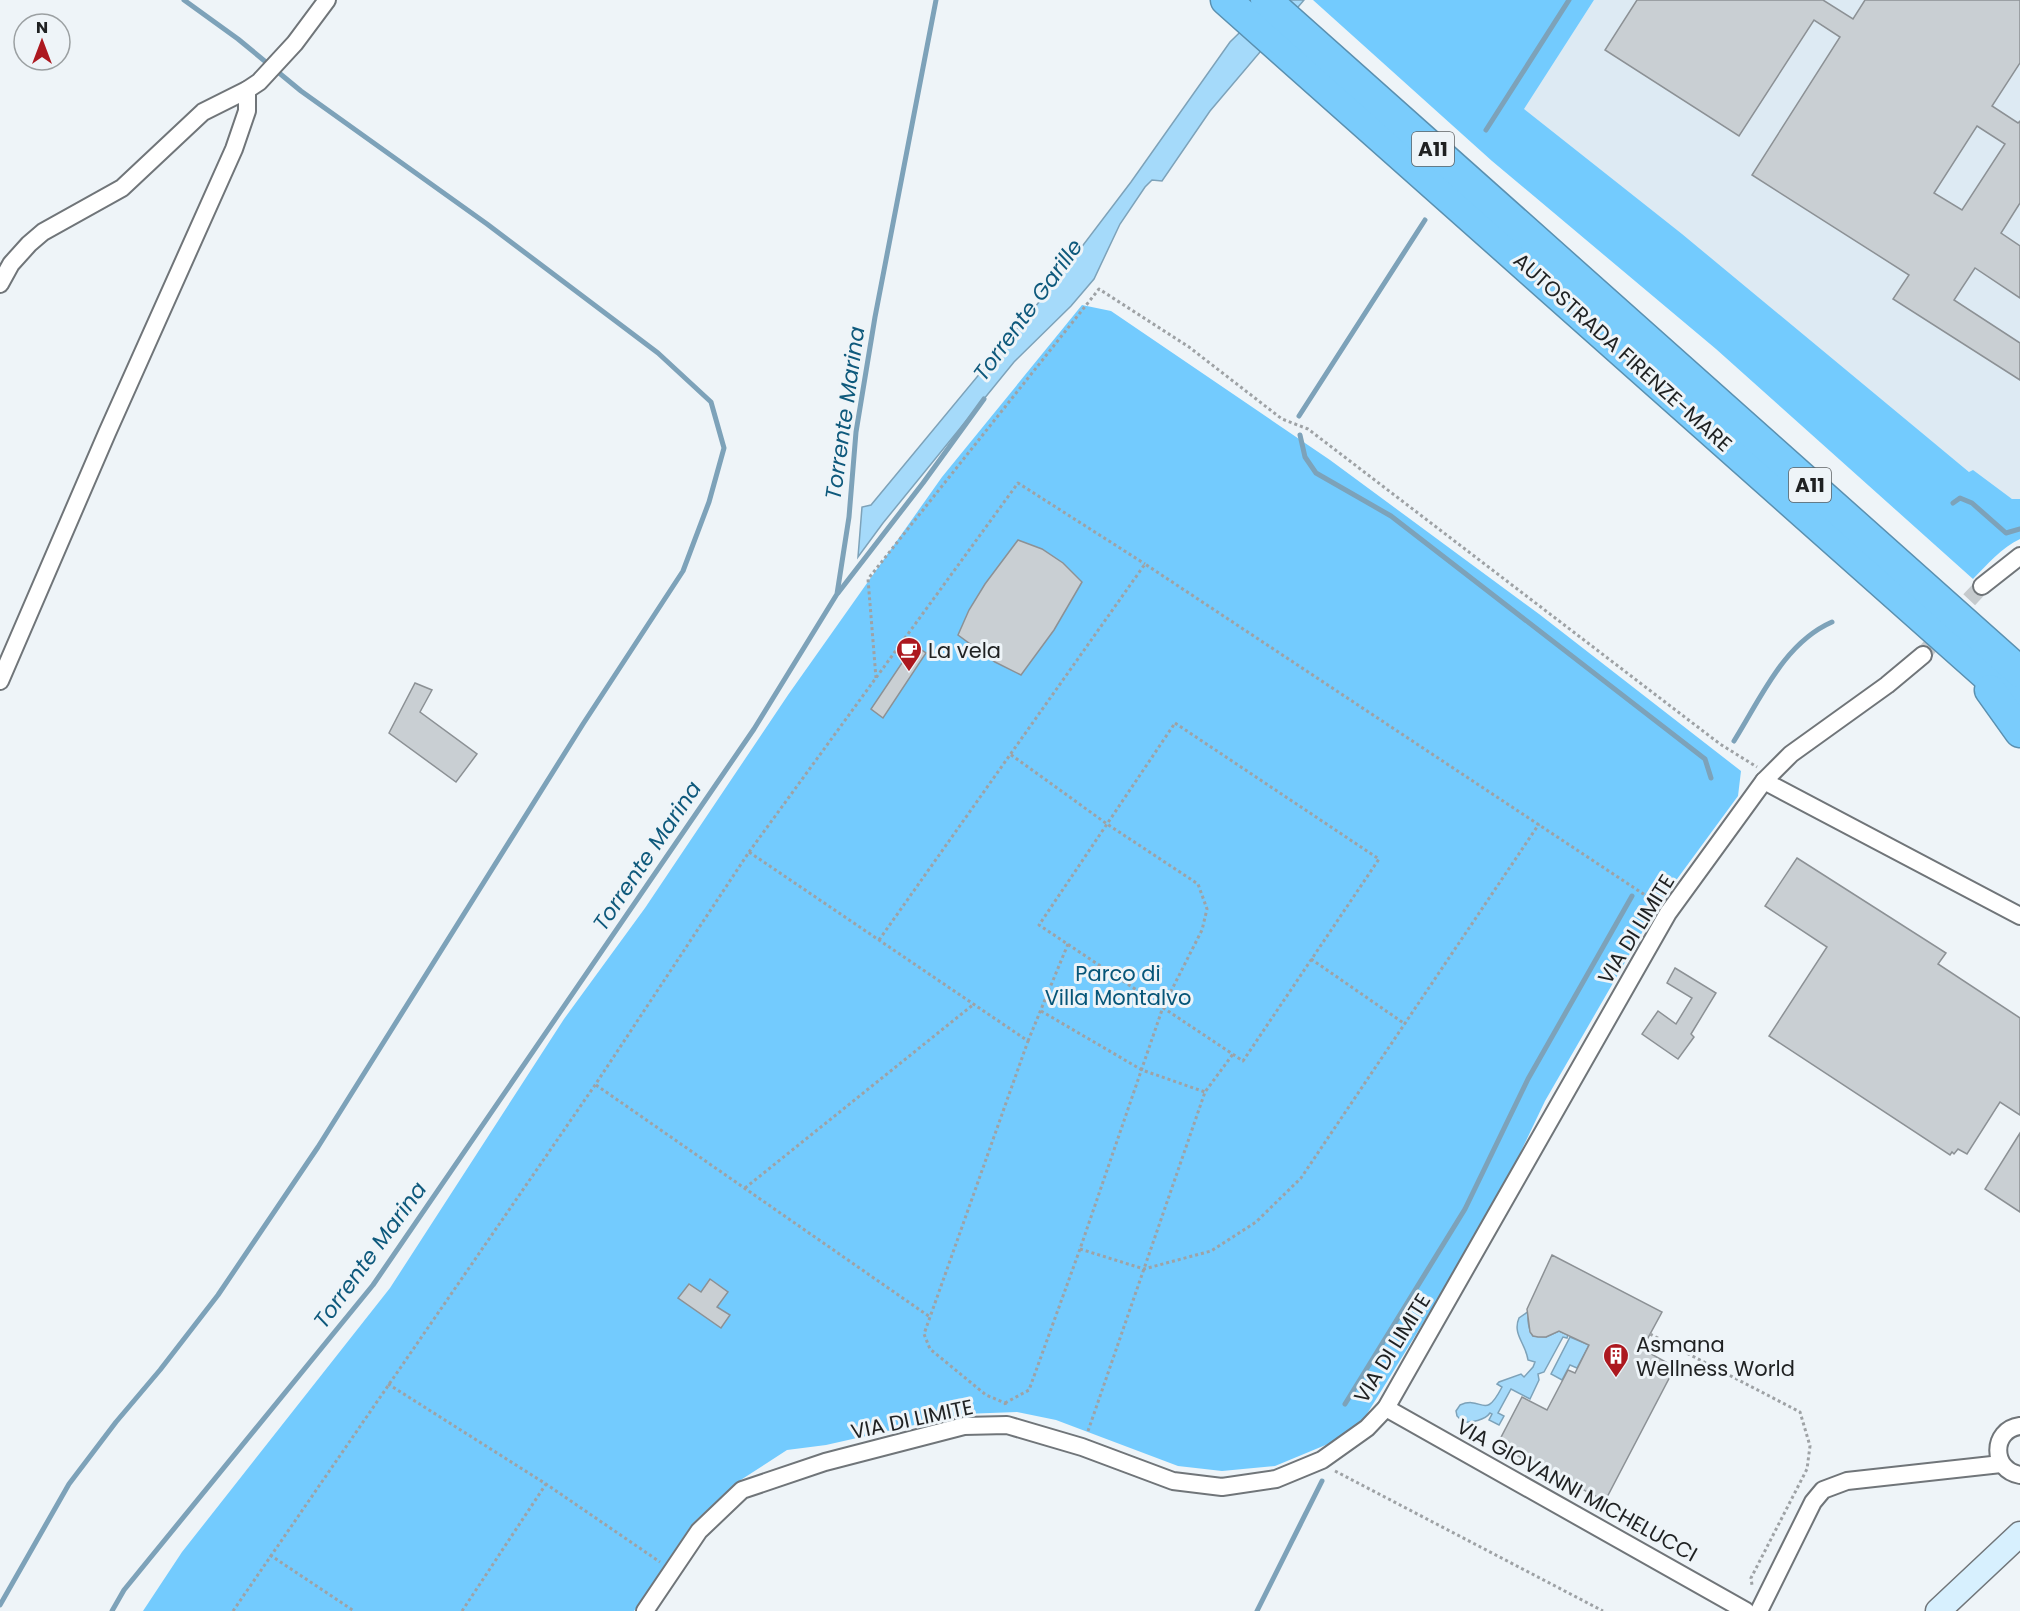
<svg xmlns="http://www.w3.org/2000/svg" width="2020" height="1611" font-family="Poppins,sans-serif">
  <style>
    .built { fill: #ddeaf3 }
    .green { fill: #73cbfe }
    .water { fill: #a5dafa; stroke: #7da2b9; stroke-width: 1.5 }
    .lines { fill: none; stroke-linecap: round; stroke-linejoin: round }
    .stream { stroke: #7da2b9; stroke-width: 5 }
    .building { fill: #c9cfd3; stroke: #8c9195; stroke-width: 1.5; fill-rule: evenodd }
    .street-tunnel { stroke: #c5cacd; stroke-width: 16; stroke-dasharray: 16 8; stroke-linecap: butt }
    .street-casing { stroke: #707579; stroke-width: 20 }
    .secondary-casing { stroke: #707579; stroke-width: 27 }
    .highway-casing { stroke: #5a90b0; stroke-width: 33 }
    .path { stroke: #9ea2a5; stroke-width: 3; stroke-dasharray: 3 3; stroke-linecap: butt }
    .street { stroke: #fff; stroke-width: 16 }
    .secondary { stroke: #d7f0fe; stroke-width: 24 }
    .highway { stroke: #7accfc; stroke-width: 30 }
    .labels { text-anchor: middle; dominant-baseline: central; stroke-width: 6; stroke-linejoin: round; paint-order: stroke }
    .shield { fill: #eef4f8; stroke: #5d6062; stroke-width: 1.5 }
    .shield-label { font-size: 20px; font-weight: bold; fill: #1f2122 }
    .street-label { font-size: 21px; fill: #1f2122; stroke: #eef4f8 }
    .poi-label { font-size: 21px; fill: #1f2122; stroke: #eef4f8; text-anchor: start }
    .park-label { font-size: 21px; fill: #065578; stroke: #eef4f8 }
    .water-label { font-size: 22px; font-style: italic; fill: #0e597c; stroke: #eef4f8 }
  </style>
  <rect width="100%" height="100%" fill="#eef4f8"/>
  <polygon class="built" points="1594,0 2020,0 2020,499 2012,499 1969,472 1523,109"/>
  <g class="green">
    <path d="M1313,0H1594L1524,109L1682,234L1969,472L1973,470L2012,499H2020V539C2002,547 1987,565 1973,579L1716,349L1492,161Z"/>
    <polygon points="1082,305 1111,311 1330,460 1539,614 1741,771 1738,796 1658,905 1545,1101 1494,1208 1362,1422 1328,1444 1275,1466 1222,1471 1178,1466 1056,1420 1017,1412 963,1414 826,1445 787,1450 736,1483 692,1524 634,1611 143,1611 182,1552 390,1288 564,1019 645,908 788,695 942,477"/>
  </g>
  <g class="water">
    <polygon points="1273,0 1304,0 1210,111 1162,181 1152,180 1145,187 1120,224 1094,279 1071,306 1014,362 883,523 858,557 862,507 871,505 1049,290 1131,182 1230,42"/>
    <path d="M1529,1311C1527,1318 1528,1329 1533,1336L1546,1337L1559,1331L1568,1335L1567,1338L1563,1337L1544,1372L1538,1374L1539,1380L1530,1399L1511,1389L1498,1413L1504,1416L1499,1425L1489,1420L1492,1414L1490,1413C1485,1420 1471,1423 1463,1422L1457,1416L1456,1411L1460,1405C1483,1395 1484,1422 1502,1387L1497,1384L1499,1382L1521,1374L1524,1377L1533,1367L1535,1362L1528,1360C1526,1344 1512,1334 1519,1318Z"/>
    <polygon points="1570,1337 1589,1345 1577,1368 1570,1365 1562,1380 1551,1374"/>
  </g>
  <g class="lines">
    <g class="stream">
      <polyline points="1486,130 1569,0"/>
      <polyline points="1299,416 1425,220"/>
      <polyline points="1300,435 1305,457 1316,473 1391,516 1705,759 1711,778"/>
      <polyline points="1953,503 1960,498 1972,503 2006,533 2020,529"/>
      <polyline points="838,593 923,483 984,399"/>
      <path d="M1734,741C1761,698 1784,643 1832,622"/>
      <polyline points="1345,1404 1465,1209 1528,1079 1632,896"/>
      <polyline points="0,1605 69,1484 116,1422 160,1370 218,1295 318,1147 583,724 683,571 709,502 724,448 711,402 658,353 487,224 301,91 238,39 184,0"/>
      <polyline points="112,1611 124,1590 373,1285 754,729 837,594 849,517 856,432 875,317 936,0"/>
      <polyline points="1257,1611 1322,1481"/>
    </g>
  </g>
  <g class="building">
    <path d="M1637,0H1823L1853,19L1865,0H2020V63L1992,106L2018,123L2020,121V203L2001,233L2020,246V298L1975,268L1954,300L2020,343V380L1893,299L1909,275L1752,175L1840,37L1814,20L1739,136L1605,50ZM1977,126L2005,144L1962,210L1934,193Z"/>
    <polygon points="1018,540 1042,549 1063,563 1082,582 1054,630 1021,675 995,662 958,635 969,610 985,584"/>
    <polygon points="914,645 926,653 883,718 871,709"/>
    <polygon points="415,683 432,690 420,712 477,754 456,782 389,733"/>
    <polygon points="1797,858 1946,953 1938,964 2020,1018 2020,1115 2000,1102 1967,1154 1958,1149 1954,1154 1952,1152 1950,1155 1769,1036 1827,947 1765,906"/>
    <polygon points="1675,968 1716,993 1691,1034 1694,1037 1678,1059 1642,1034 1658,1011 1676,1024 1692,998 1667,983"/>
    <polygon points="2020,1133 2020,1212 1985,1189"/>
    <polygon points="1552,1255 1662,1312 1642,1349 1675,1367 1605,1501 1497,1445 1522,1397 1547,1410 1568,1370 1575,1373 1589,1345 1559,1331 1546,1337 1538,1337 1533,1336 1530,1332 1527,1309"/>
    <polygon points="710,1279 728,1292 717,1307 730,1315 721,1328 678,1298 689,1284 701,1292"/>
  </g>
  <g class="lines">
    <polyline class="street-tunnel" points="1923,655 1956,614 1982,586"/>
    <defs>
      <g id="street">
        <polyline points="0,284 11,264 29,244 43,232 122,188 203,112 247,90 259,82 295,43 327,0"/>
        <polyline points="1982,586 2020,556"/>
        <polyline points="0,681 107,433 234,149 247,111 247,90"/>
        <polyline points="1764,781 2020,916"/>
        <polyline points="1386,1408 1746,1611"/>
        <path d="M2020,1426C1991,1430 1991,1470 2020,1475"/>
        <polyline points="645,1611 699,1531 742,1490 825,1462 964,1426 1007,1425 1082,1447 1173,1481 1222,1487 1276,1479 1322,1460 1367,1428 1386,1408 1668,913 1764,781 1791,754 1887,685 1923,655"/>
        <polyline points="1759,1611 1813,1502 1823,1490 1847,1481 2001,1464"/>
      </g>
      <polyline id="secondary" points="1938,1611 2020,1534"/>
      <g id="highway">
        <polyline points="1226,0 2020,705"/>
        <polyline points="1266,0 2020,672"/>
        <polyline points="1990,690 2020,732"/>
      </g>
    </defs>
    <use href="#street" class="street-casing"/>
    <use href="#secondary" class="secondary-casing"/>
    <use href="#highway" class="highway-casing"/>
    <g class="path">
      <polyline points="876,678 868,579 1099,289 1189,347 1282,419 1308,429 1720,744 1757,767"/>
      <polygon points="1175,723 1379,859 1243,1061 1039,925"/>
      <polyline points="749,852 1018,483 1145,564"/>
      <polyline points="879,940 1145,564 1657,903"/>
      <polyline points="1311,959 1405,1024"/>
      <polyline points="1041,1011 1142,1070 1205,1092"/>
      <polyline points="1028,1041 1068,944"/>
      <polyline points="596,1085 930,1317"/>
      <polyline points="745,1188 974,1004"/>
      <polyline points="1080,1249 1144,1269 1211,1251 1256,1222 1301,1178 1539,824"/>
      <polyline points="1650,1334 1800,1412 1810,1446 1807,1469 1751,1578 1752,1585"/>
      <polyline points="388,1384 546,1484 660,1562"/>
      <polyline points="1005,1403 1029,1390 1080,1249 1163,1007 1202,930 1207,909 1198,884 1107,824 1010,754"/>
      <polyline points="1088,1431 1205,1092 1233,1054"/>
      <polyline points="1335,1471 1603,1611"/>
      <polyline points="270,1555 354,1611"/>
      <polyline points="233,1611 595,1085 749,852 1028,1041 924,1334 930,1349 986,1395 1005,1403 1006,1408"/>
      <polyline points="462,1611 546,1484"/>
    </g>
    <use href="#street" class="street"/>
    <use href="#secondary" class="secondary"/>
    <use href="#highway" class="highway"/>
  </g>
  <defs>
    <symbol id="cafe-pin" viewBox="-11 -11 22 30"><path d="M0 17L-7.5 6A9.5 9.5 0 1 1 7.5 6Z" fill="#ac181f" stroke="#eef4f8"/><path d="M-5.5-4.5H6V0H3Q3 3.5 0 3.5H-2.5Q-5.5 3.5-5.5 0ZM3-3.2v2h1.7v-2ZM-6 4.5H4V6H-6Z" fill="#fff"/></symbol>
    <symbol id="building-pin" viewBox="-11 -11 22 30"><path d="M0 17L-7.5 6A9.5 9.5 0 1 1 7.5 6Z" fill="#ac181f" stroke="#eef4f8"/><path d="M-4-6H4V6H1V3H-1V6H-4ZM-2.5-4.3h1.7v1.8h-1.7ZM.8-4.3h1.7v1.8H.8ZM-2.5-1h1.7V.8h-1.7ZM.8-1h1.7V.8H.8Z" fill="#fff"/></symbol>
  </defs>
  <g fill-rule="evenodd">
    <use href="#cafe-pin" x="894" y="635" width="30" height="40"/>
    <use href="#building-pin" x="1601" y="1341" width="30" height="40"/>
  </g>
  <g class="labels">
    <g class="shield">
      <rect x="1412" y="132" width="42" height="34" rx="4.5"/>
      <rect x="1789" y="468" width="42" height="34" rx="4.5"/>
    </g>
    <g class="shield-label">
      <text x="1433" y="149">A11</text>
      <text x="1810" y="485">A11</text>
    </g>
    <g class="street-label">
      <text transform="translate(1623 352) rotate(42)">AUTOSTRADA FIRENZE-MARE</text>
      <text transform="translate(1636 929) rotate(-58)">VIA DI LIMITE</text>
      <text transform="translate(1392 1348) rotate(-58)">VIA DI LIMITE</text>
      <text transform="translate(912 1419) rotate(-12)">VIA DI LIMITE</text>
      <text transform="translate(1577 1490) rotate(29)">VIA GIOVANNI MICHELUCCI</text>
    </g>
    <g class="poi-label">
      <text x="928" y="650">La vela</text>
      <text x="1636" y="1344">Asmana<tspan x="1636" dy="24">Wellness World</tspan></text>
    </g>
    <g class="park-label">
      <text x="1118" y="973">Parco di<tspan x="1118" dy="24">Villa Montalvo</tspan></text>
    </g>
    <g class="water-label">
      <text transform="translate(1028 310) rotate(-54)">Torrente Garille</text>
      <text transform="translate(845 413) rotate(-82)">Torrente Marina</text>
      <text transform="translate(647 856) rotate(-56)">Torrente Marina</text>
      <text transform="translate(370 1255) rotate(-54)">Torrente Marina</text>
    </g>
  </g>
  <g transform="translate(42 42)"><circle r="28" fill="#eef4f8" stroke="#9ba0a2" stroke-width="1.5"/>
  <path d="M0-4.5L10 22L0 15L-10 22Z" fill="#ac181f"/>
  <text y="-9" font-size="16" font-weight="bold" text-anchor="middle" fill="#1f2122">N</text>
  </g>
</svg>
